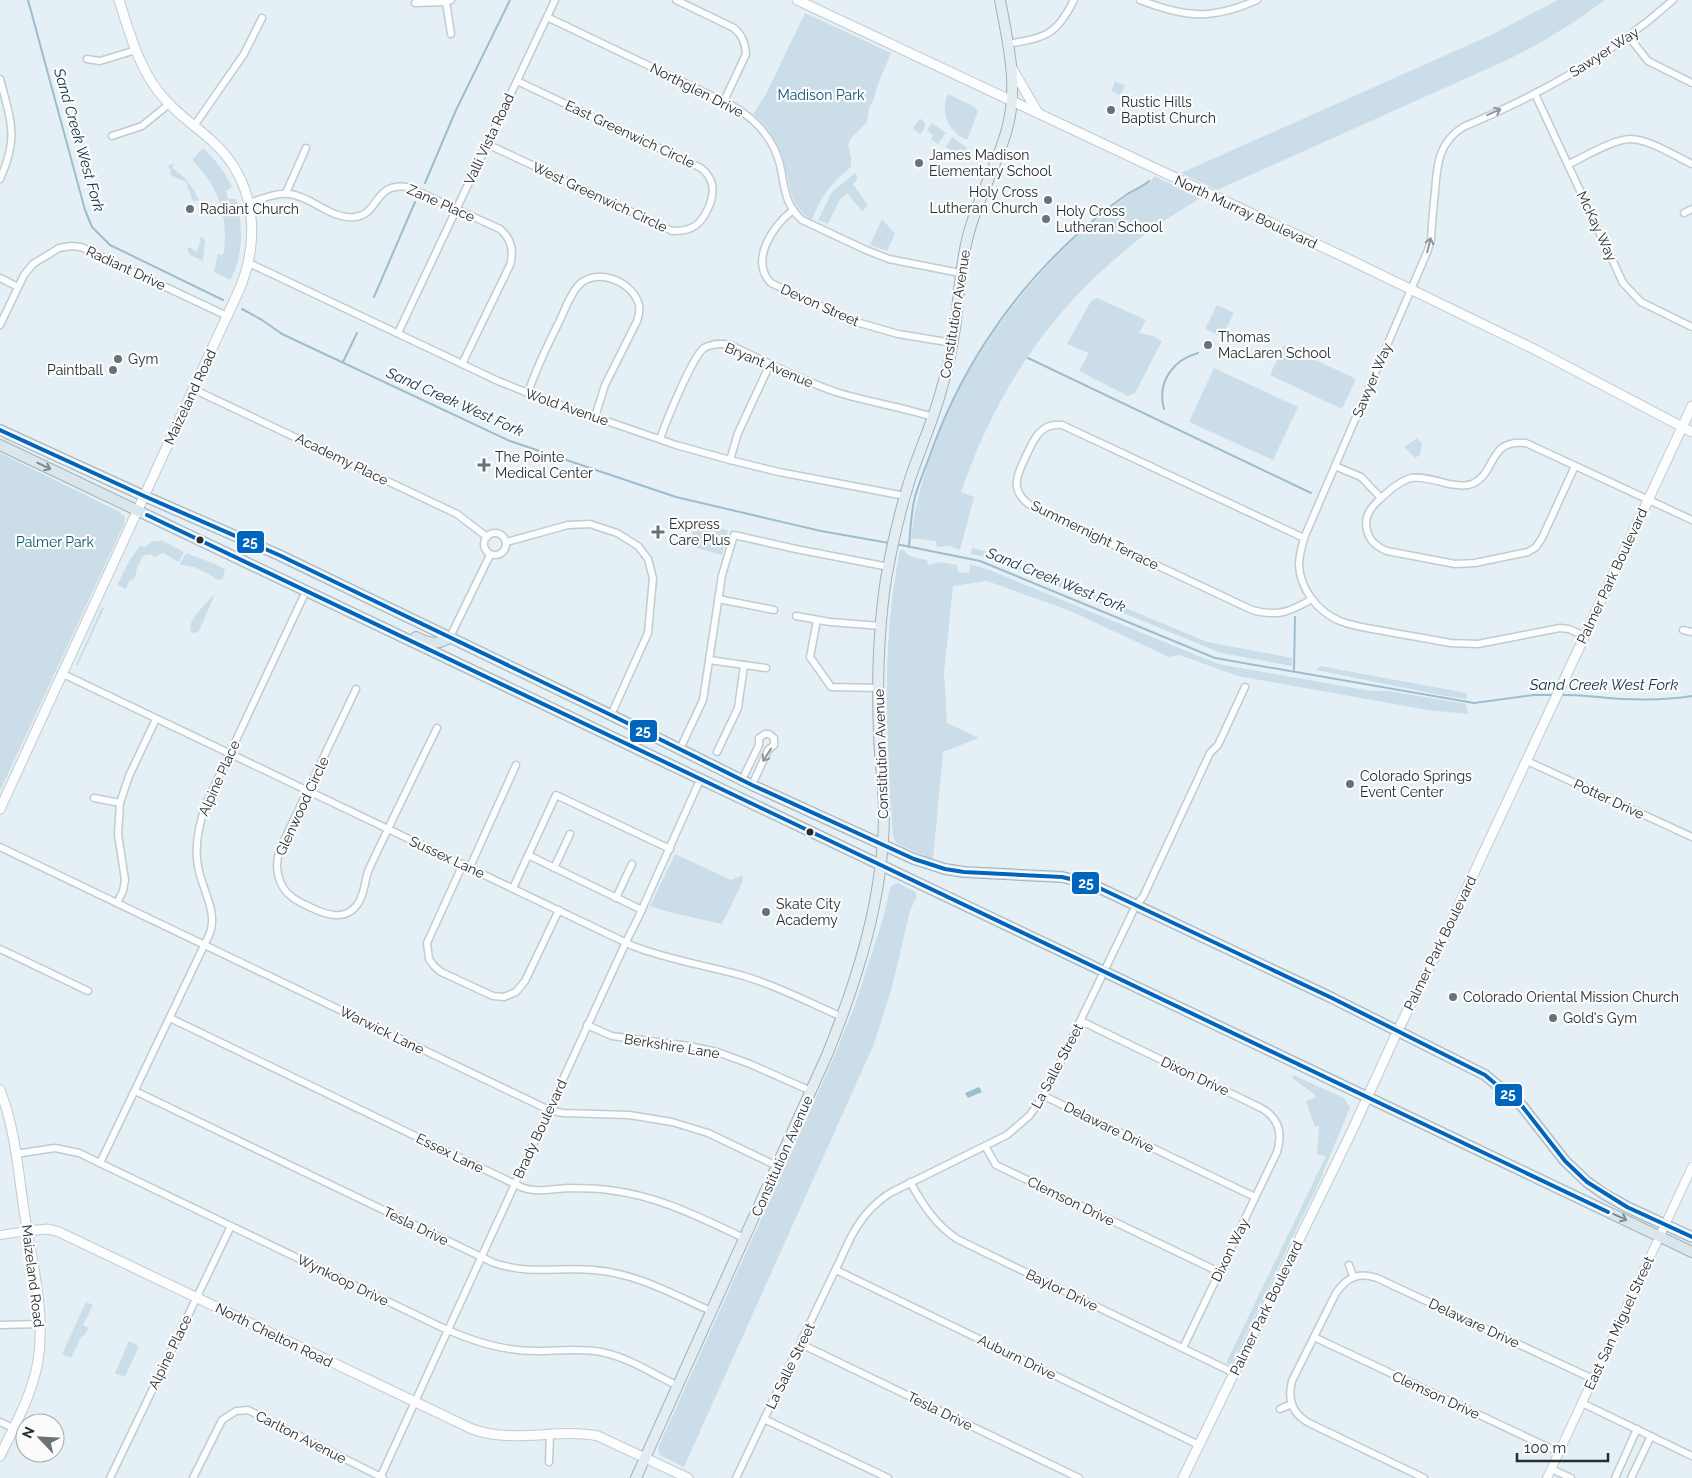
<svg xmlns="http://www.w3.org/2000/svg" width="1692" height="1478" font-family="Raleway,sans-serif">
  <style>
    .green { fill: #cadde8 }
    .water { fill: #9dbdcd }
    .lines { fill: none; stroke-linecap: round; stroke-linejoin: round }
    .stream { stroke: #9dbdcd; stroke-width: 2 }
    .minor-casing { stroke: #c1cbd0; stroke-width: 9 }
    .tertiary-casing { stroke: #c1cbd0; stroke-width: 10 }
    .secondary-casing { stroke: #c1cbd0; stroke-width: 11 }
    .primary-casing { stroke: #9fb2bb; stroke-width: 12 }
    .trunk-casing { stroke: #9fb2bb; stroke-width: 12 }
    .minor { stroke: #fbfdfe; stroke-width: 6 }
    .tertiary { stroke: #fbfdfe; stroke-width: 8 }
    .secondary { stroke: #fbfdfe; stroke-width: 9 }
    .primary { stroke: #e3ecf0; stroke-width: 10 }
    .trunk { stroke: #dae6ec; stroke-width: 10 }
    .bus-1-casing { stroke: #fbfbfb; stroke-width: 8 }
    .bus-1 { stroke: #0065bd; stroke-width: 4 }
    .oneway { stroke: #909698 }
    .oneway2 { stroke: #7f8a90 }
    .poi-dot { fill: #687277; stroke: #fbfbfb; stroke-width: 2 }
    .bus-dot { fill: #242e33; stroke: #fbfbfb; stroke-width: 2 }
    .labels { text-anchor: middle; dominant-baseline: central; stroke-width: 4.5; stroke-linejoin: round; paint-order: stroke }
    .street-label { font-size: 14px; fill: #242e33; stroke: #fbfbfb }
    .park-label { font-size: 14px; fill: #075875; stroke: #fbfbfb }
    .poi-label { font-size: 14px; fill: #242e33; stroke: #fbfbfb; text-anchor: start }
    .water-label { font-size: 15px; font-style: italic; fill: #0e3343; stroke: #fbfbfb }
    .line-badge { stroke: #fbfbfb; stroke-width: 2 }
    .badge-label { font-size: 14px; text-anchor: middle; font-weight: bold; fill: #fff }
  </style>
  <rect width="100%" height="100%" fill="#e5f0f6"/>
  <g class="green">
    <path d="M1558,0H1605C1574,23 1542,43 1507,60L1217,190L1181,173L1491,35Z"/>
    <path d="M805,13L891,53L877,87L874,99L869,108L867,122L851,138L848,145L851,158V167C829,185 823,194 812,220C789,208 791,185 784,163C779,145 768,126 753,114L766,94Z"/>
    <polygon points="1115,81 1125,86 1120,95 1111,91"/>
    <path d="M948,94L975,107L978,111L967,140C948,132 940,113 948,94Z"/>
    <path d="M922,119C928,124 924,130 920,134L913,129C915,124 918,120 922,119Z"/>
    <polygon points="932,123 946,133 938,144 931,139 933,135 927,130"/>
    <polygon points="952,137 967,148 960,157 946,147"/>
    <path d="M203,148C215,159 225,172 232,187L226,191L228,199H236C243,225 244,256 230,280L214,272L218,254L223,255L224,252C228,214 219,187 192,160Z"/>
    <path d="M174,163L172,168C184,175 193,187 199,200L197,201H193L186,182L170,175L171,171L168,166Z"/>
    <polygon points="855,173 858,178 853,184 868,205 862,211 847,193 839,201 828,224 818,220 832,192"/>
    <path d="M1154,176L1200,198C1175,214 1150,229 1128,248C1047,314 995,394 961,492L974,497L960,550L950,546L937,547L936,541L911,538C914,508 922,481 932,453C960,373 1008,303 1068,245C1087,227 1107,211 1127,196C1137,189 1148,187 1154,176Z"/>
    <polygon points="882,219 895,234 887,251 870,245"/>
    <polygon points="201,237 205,239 203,261 190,255 187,249 191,247 193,250 196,252 201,241 199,240"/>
    <polygon points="1097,298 1146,320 1139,333 1153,336 1162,341 1135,393 1128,396 1079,371 1089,353 1067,344 1091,301"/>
    <polygon points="1217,305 1234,313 1222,337 1205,329"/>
    <polygon points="1284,345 1356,379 1342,409 1270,375"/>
    <polygon points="1214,368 1298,407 1273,460 1189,422"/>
    <polygon points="1417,438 1422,443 1420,455 1415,458 1404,447"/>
    <polygon points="0,453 118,511 125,517 124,524 0,791"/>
    <polygon points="695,522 728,530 722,555 690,546"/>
    <polygon points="161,540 184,552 179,562 163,553 155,557 150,554 143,556 137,568 135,578 129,581 126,589 117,585 129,561 140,546 145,547 153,541 158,542"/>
    <polygon points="972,548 994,553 1207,642 1292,658 1292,666 1221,653 987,557 971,554"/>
    <path d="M900,550H904C908,558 919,558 927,560L928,565L941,562L957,565L958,572L969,573L970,564L987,569L1218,664L1371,691H1389L1466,704L1468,714L1428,710L1238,676L1180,655L1169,657L1068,610L987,581L953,586L944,673L947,723L979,738L943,752L933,860L896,843L893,836C886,740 881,645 900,550Z"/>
    <polygon points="186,553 215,564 225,569 223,579 218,580 209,574 194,567 181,565 180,564"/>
    <path d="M214,596L199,631L195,633L191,632C187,618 205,607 211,597Z"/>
    <polygon points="105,606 78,665 76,665 101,609"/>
    <polygon points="1320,666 1467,693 1467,699 1445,696 1316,670"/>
    <polygon points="675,854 731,880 743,875 743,881 722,924 669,912 650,906"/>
    <polygon points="898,883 915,892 917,896 910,911 892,987 874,1044 684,1467 660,1455 658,1448 835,1055 855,1005 882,922 890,889 892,885"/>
    <polygon points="1293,1075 1344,1098 1350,1108 1323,1172 1323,1174 1232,1363 1229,1364 1226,1363 1326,1156 1317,1154 1319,1126 1315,1127 1306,1101 1316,1097 1313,1093 1292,1078"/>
    <polygon points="86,1302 93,1305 83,1325 89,1328 85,1335 81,1337 71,1358 62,1354"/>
    <polygon points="129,1341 139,1346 125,1377 115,1373"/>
  </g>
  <polygon class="water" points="979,1087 982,1092 968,1098 965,1093"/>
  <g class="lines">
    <g class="stream">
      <polyline points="28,0 85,210 92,227 110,245 223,300"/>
      <polyline points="425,183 456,110 510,0"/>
      <polyline points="374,297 415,202"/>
      <polyline points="242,309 262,320 282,334 510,441 676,497 821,531 889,543"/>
      <polyline points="1028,358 1311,493"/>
      <polyline points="343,362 357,333"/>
      <path d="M1164,409C1157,383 1172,360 1198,353"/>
      <polyline points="896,544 980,561 1215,658 1474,703 1534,695 1553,695"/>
      <path d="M909,547C910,531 911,516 914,501C917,487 924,472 929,458C957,377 1005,302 1068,243C1086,226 1106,209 1126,195C1133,190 1143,187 1149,181"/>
      <polyline points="1294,671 1295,617"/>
      <path d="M1561,695C1582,694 1601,698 1622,699C1646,700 1669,700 1692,696"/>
    </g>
    <defs>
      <g id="minor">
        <path d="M676,0L734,28C743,36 745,43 746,54L724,101"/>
        <path d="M1140,0C1186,18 1212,20 1257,0"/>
        <polyline points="446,2 451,34"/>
        <polyline points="415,3 446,2 451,0"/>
        <path d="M547,17L733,106C755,119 774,139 780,165C785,187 784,204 802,220L866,250L889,259L960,273"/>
        <polyline points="1629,37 1648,61 1692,83"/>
        <path d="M1008,44C1046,37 1056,36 1074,0"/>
        <polyline points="87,59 100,61 136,50"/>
        <path d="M0,79C11,121 19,137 0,179"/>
        <polyline points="1535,94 1623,283 1641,302 1692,327"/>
        <polyline points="194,126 244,54 262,18"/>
        <polyline points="112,136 142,126 169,104"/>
        <path d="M487,144L672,231C678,231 685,231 691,228C705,222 715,198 712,184C710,177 706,172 701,168L517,81"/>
        <path d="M1569,164C1584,157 1614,139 1630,139C1649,139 1675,156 1692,164"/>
        <polyline points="286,193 306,148"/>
        <path d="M249,203C262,199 277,192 290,194C313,197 331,220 355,217C380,214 373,182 408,187L500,229C512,239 514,251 510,265L462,364"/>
        <path d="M793,210C773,226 749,260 771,283L853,321L898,334L953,343"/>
        <polyline points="1684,213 1692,209"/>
        <polyline points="249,263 498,381 543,399 676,445 730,460 779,472 905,496"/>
        <polyline points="0,278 18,287"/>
        <polyline points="0,325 24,275 33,264 59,248 71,246 81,247 227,316"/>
        <polyline points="398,333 555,0"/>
        <polyline points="193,389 457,514 487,537"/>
        <path d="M528,393C536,368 548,344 560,320C565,309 570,295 578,286C595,267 630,280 638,302C641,308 639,315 637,321L605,385L595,417"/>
        <path d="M660,439C666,422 692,357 704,348C713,343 721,343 730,345C765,361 800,380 836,392C868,402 901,407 933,417"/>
        <polyline points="730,460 738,433 770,364"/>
        <polyline points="1335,466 1361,477 1381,498"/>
        <path d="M1575,466L1542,538L1536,547L1528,552L1475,563L1455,564L1387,551C1377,547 1369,541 1367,530C1364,519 1369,510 1376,503C1385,494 1399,481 1411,478C1422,476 1437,481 1449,484C1457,485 1464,487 1472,484C1498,472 1487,439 1526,443L1692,520"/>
        <circle cx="495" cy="544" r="11"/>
        <path d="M1304,538L1062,425C1040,423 1034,439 1026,456C1016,476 1009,492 1033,507L1252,610C1277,617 1290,612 1312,599"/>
        <polyline points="507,542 568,525 590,524 617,533 638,546 648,559 653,578 648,633 611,715"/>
        <polyline points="718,599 774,610"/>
        <polyline points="796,616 830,622 881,626"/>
        <polyline points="817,620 810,657 831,687 878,688"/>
        <polyline points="1683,630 1692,632"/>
        <path d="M1584,636L1569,629L1560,628L1478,644L1450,643C1430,639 1410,636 1389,632C1373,629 1355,627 1340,621C1318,612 1300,589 1299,565C1299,555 1302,547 1304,538L1428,250L1431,240C1432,224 1433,208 1435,192C1437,165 1438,143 1463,127C1541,94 1610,56 1673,0"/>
        <polyline points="450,637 490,555"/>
        <polyline points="709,660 766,668"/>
        <path d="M61,673L633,946C669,960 709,966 747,977C780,987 810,1003 842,1017"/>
        <path d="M356,689L280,849C274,865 277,886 292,897C298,902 306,905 312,908C327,915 345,921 357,905C365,895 364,881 369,869C391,822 414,775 437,728"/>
        <polyline points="680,749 703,700 722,575 734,535 796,549 889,567"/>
        <polyline points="717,752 738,708 744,665"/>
        <polyline points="1527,761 1692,837"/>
        <polyline points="742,780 759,745 759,738 765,734 769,734 774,738 774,745 768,750 752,785"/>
        <polyline points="94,798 120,803"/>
        <polyline points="0,847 549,1110 563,1113 629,1115 672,1122 708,1133 777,1166"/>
        <polyline points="528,855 642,910"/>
        <polyline points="463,864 427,943 429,959 434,966 441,972 493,996 504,997 516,992 525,981 559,910"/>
        <polyline points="470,867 516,765"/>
        <polyline points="554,868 570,834"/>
        <polyline points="513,888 556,795 670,849"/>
        <polyline points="616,898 632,864"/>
        <polyline points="117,903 123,891 125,880 118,834 120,803 129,776 156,719"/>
        <polyline points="0,949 88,991"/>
        <path d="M170,1018L521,1187C536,1193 552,1189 567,1188C581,1188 595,1188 609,1190C659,1196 699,1217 744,1238"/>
        <path d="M1081,1021L1261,1108C1279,1118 1283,1133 1277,1152L1183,1348"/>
        <polyline points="587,1025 612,1036 689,1046 717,1052 750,1064 811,1091"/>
        <path d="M135,1091L494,1263C531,1275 557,1267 593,1270C636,1273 672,1294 711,1311"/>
        <polyline points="1044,1096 1255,1197"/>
        <polyline points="985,1146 996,1165 1219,1272"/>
        <path d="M15,1154L55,1148L79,1153L441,1327C472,1341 502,1351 536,1351C557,1351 580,1348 601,1352C628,1357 653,1374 678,1386"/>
        <path d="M100,1163L210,933C218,911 201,888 198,866C194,845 199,824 206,804L306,591"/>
        <path d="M910,1182C923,1205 935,1224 957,1239L1234,1373"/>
        <polyline points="1349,1265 1353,1276"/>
        <polyline points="836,1270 1199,1445"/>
        <polyline points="0,1325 40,1324"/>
        <polyline points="1314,1337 1558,1452"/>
        <polyline points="801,1344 1079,1478"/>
        <polyline points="1582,1403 1692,1456"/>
        <polyline points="1280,1409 1292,1404"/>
        <polyline points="764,1419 888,1478"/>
        <polyline points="0,1422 13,1428"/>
        <polyline points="549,1462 550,1435"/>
        <polyline points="1551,1469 1571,1478"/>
        <polyline points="110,1478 231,1226"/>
        <polyline points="193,1478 222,1420 236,1411 248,1410 383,1478"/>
        <polyline points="380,1478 626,942 638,918 700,780"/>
        <path d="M736,1478L851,1237C861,1218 873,1203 892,1192L1007,1135L1029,1116L1044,1096L1136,905L1143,897L1210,753L1218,745L1245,687"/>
        <path d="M1424,1478L1309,1423C1293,1414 1287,1400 1292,1381L1336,1293C1347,1277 1359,1272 1377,1278L1593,1379"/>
        <polyline points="1615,1478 1637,1429"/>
        <polyline points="1631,1478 1651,1436"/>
      </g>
      <g id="tertiary">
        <polyline points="0,1235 27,1231"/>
        <polyline points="1547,1478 1692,1167"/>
      </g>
      <g id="secondary">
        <polyline points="797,0 1344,257 1536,350 1692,432"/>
        <polyline points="1012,68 1038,113"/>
        <path d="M0,809L240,288C261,236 255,179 211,140C193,124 173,111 158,91C138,65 129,31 119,0"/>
        <path d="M0,1090C15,1128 18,1170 24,1210C31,1259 46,1311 38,1361C32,1395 15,1425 0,1456"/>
        <path d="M27,1231L48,1229L59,1232L472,1429C512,1444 557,1428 598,1436L688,1478"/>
        <polyline points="1183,1478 1351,1133 1398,1030 1438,950 1692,406"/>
      </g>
      <path id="primary" d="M636,1478L827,1055C858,978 884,896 884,812C884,787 880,762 879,736C877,684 878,631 886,579C892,545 900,511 910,479C920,449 933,421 941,391C947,371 952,349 955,328C959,297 960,266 968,236C977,199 997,166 1007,129C1019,86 1008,43 1000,0"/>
      <g id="trunk">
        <polyline points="0,430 144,496 279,555 611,715 752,785 914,859 945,869 964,872 1062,877 1091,884 1332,998 1485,1075 1522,1106 1565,1161 1587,1182 1604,1194 1627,1207 1692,1237"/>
        <polyline points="0,445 1692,1252"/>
        <path d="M416,637C428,643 438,646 450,637"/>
      </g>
    </defs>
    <use href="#minor" class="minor-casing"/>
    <use href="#tertiary" class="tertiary-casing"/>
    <use href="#secondary" class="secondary-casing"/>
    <use href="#primary" class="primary-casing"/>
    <use href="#trunk" class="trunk-casing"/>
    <use href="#minor" class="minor"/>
    <use href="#tertiary" class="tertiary"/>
    <use href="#secondary" class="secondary"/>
    <use href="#primary" class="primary"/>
    <use href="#trunk" class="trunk"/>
    <defs>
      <g id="bus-1">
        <polyline points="0,430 144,496 279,555 611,715 752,785 914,859 945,869 964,872 1062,877 1091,884 1332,998 1485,1075 1522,1106 1565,1161 1587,1182 1627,1207 1692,1237"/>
        <polyline points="147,515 1608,1212"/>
      </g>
    </defs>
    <use href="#bus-1" class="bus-1-casing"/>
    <use href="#bus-1" class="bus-1"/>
  </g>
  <defs><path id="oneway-shaft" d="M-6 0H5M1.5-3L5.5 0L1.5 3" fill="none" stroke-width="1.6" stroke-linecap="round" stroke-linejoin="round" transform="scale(1.25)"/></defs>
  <g class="oneway">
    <use href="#oneway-shaft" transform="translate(1494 112) rotate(-24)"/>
    <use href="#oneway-shaft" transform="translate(1429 245) rotate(-76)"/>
    <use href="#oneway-shaft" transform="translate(767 755) rotate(122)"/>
  </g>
  <g class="oneway2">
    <use href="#oneway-shaft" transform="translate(44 466) rotate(26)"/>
    <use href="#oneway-shaft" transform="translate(1620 1217) rotate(25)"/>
  </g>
  <g class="poi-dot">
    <circle cx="1111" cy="110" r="5"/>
    <circle cx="919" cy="163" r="5"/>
    <circle cx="1048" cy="200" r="5"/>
    <circle cx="190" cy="209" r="5"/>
    <circle cx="1046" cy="219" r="5"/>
    <circle cx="1208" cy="345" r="5"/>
    <circle cx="118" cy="359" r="5"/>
    <circle cx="113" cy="370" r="5"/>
    <path d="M481.5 457.5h5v5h5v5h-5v5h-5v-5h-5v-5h5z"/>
    <path d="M655.5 524.5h5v5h5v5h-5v5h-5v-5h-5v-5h5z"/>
    <circle cx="1350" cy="784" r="5"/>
    <circle cx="766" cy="912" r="5"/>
    <circle cx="1453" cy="997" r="5"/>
    <circle cx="1553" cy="1018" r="5"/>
  </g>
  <g class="bus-dot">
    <circle cx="200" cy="540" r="4.5"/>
    <circle cx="810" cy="832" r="4.5"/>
  </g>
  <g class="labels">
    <g class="street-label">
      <text transform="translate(1604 52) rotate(-33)">Sawyer Way</text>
      <text transform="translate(697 90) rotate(27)">Northglen Drive</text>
      <text transform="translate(630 134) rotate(25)">East Greenwich Circle</text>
      <text transform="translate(489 139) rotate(-65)">Valli Vista Road</text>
      <text transform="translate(600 197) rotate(25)">West Greenwich Circle</text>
      <text transform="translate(441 203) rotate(24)">Zane Place</text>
      <text transform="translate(1246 212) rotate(25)">North Murray Boulevard</text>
      <text transform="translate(1597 226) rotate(65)">McKay Way</text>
      <text transform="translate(126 268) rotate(25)">Radiant Drive</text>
      <text transform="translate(820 305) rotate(24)">Devon Street</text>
      <text transform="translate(955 314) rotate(-81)">Constitution Avenue</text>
      <text transform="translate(769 365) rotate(23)">Bryant Avenue</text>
      <text transform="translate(1372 380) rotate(-67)">Sawyer Way</text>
      <text transform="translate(190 397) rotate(-65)">Maizeland Road</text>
      <text transform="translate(567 407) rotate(19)">Wold Avenue</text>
      <text transform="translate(342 459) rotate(26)">Academy Place</text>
      <text transform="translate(1095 535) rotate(26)">Summernight Terrace</text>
      <text transform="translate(1612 576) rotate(-65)">Palmer Park Boulevard</text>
      <text transform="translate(881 754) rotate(-92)">Constitution Avenue</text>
      <text transform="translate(219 778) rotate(-66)">Alpine Place</text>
      <text transform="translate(1609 799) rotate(25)">Potter Drive</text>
      <text transform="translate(302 806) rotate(-65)">Glenwood Circle</text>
      <text transform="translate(447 857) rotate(25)">Sussex Lane</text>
      <text transform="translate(1440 943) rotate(-64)">Palmer Park Boulevard</text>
      <text transform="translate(382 1030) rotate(26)">Warwick Lane</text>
      <text transform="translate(672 1046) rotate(9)">Berkshire Lane</text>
      <text transform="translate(1057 1066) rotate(-62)">La Salle Street</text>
      <text transform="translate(1195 1076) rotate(25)">Dixon Drive</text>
      <text transform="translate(1109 1127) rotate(26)">Delaware Drive</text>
      <text transform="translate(540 1129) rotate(-65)">Brady Boulevard</text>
      <text transform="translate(450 1153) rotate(26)">Essex Lane</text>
      <text transform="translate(782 1156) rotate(-66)">Constitution Avenue</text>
      <text transform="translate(1071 1201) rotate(26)">Clemson Drive</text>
      <text transform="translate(416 1226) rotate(26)">Tesla Drive</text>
      <text transform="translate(1230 1250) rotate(-64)">Dixon Way</text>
      <text transform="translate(33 1276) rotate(83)">Maizeland Road</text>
      <text transform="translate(343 1280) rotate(26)">Wynkoop Drive</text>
      <text transform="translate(1062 1290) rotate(26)">Baylor Drive</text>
      <text transform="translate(1266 1308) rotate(-64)">Palmer Park Boulevard</text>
      <text transform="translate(1474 1323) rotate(25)">Delaware Drive</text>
      <text transform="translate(1619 1323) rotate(-65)">East San Miguel Street</text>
      <text transform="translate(274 1335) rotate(26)">North Chelton Road</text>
      <text transform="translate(170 1352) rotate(-64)">Alpine Place</text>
      <text transform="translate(1017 1357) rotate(26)">Auburn Drive</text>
      <text transform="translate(790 1366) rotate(-64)">La Salle Street</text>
      <text transform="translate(1436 1395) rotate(25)">Clemson Drive</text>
      <text transform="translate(940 1411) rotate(26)">Tesla Drive</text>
      <text transform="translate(301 1437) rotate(27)">Carlton Avenue</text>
    </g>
    <g class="park-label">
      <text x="821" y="95">Madison Park</text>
      <text x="55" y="542">Palmer Park</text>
    </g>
    <g class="poi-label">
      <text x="1121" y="102">Rustic Hills<tspan x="1121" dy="16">Baptist Church</tspan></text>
      <text x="929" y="155">James Madison<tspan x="929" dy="16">Elementary School</tspan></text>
      <text x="1038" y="192" text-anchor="end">Holy Cross<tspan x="1038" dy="16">Lutheran Church</tspan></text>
      <text x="200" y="209">Radiant Church</text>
      <text x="1056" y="211">Holy Cross<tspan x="1056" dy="16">Lutheran School</tspan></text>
      <text x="1218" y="337">Thomas<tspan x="1218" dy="16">MacLaren School</tspan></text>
      <text x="128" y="359">Gym</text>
      <text x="103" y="370" text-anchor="end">Paintball</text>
      <text x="495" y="457">The Pointe<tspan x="495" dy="16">Medical Center</tspan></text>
      <text x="669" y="524">Express<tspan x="669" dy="16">Care Plus</tspan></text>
      <text x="1360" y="776">Colorado Springs<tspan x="1360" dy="16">Event Center</tspan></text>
      <text x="776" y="904">Skate City<tspan x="776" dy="16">Academy</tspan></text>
      <text x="1463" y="997">Colorado Oriental Mission Church</text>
      <text x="1563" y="1018">Gold's Gym</text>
    </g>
    <g class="water-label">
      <text transform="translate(79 140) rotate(74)">Sand Creek West Fork</text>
      <text transform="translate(455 402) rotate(24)">Sand Creek West Fork</text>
      <text transform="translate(1056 580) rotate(22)">Sand Creek West Fork</text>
      <text x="1604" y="685">Sand Creek West Fork</text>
    </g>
  </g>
  <g class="line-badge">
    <rect x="236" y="530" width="29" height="24" rx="5" fill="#0065bd"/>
    <rect x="629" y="719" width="29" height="24" rx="5" fill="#0065bd"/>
    <rect x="1071" y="871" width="29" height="24" rx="5" fill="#0065bd"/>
    <rect x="1494" y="1083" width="29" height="24" rx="5" fill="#0065bd"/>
  </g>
  <g class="badge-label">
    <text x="250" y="547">25</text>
    <text x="643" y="736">25</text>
    <text x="1086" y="888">25</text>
    <text x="1508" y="1099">25</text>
  </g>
  <g transform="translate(40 1438) rotate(295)"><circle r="24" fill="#fbfbfb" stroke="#a5a9ab"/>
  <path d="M0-4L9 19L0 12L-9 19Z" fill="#687277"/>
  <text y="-8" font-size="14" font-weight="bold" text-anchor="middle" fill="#242e33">N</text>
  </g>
  <path d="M1517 1453v8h91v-8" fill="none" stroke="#242e33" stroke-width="2.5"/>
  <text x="1524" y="1453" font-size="15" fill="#242e33" stroke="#fbfbfb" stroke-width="4" paint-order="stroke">100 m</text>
</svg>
